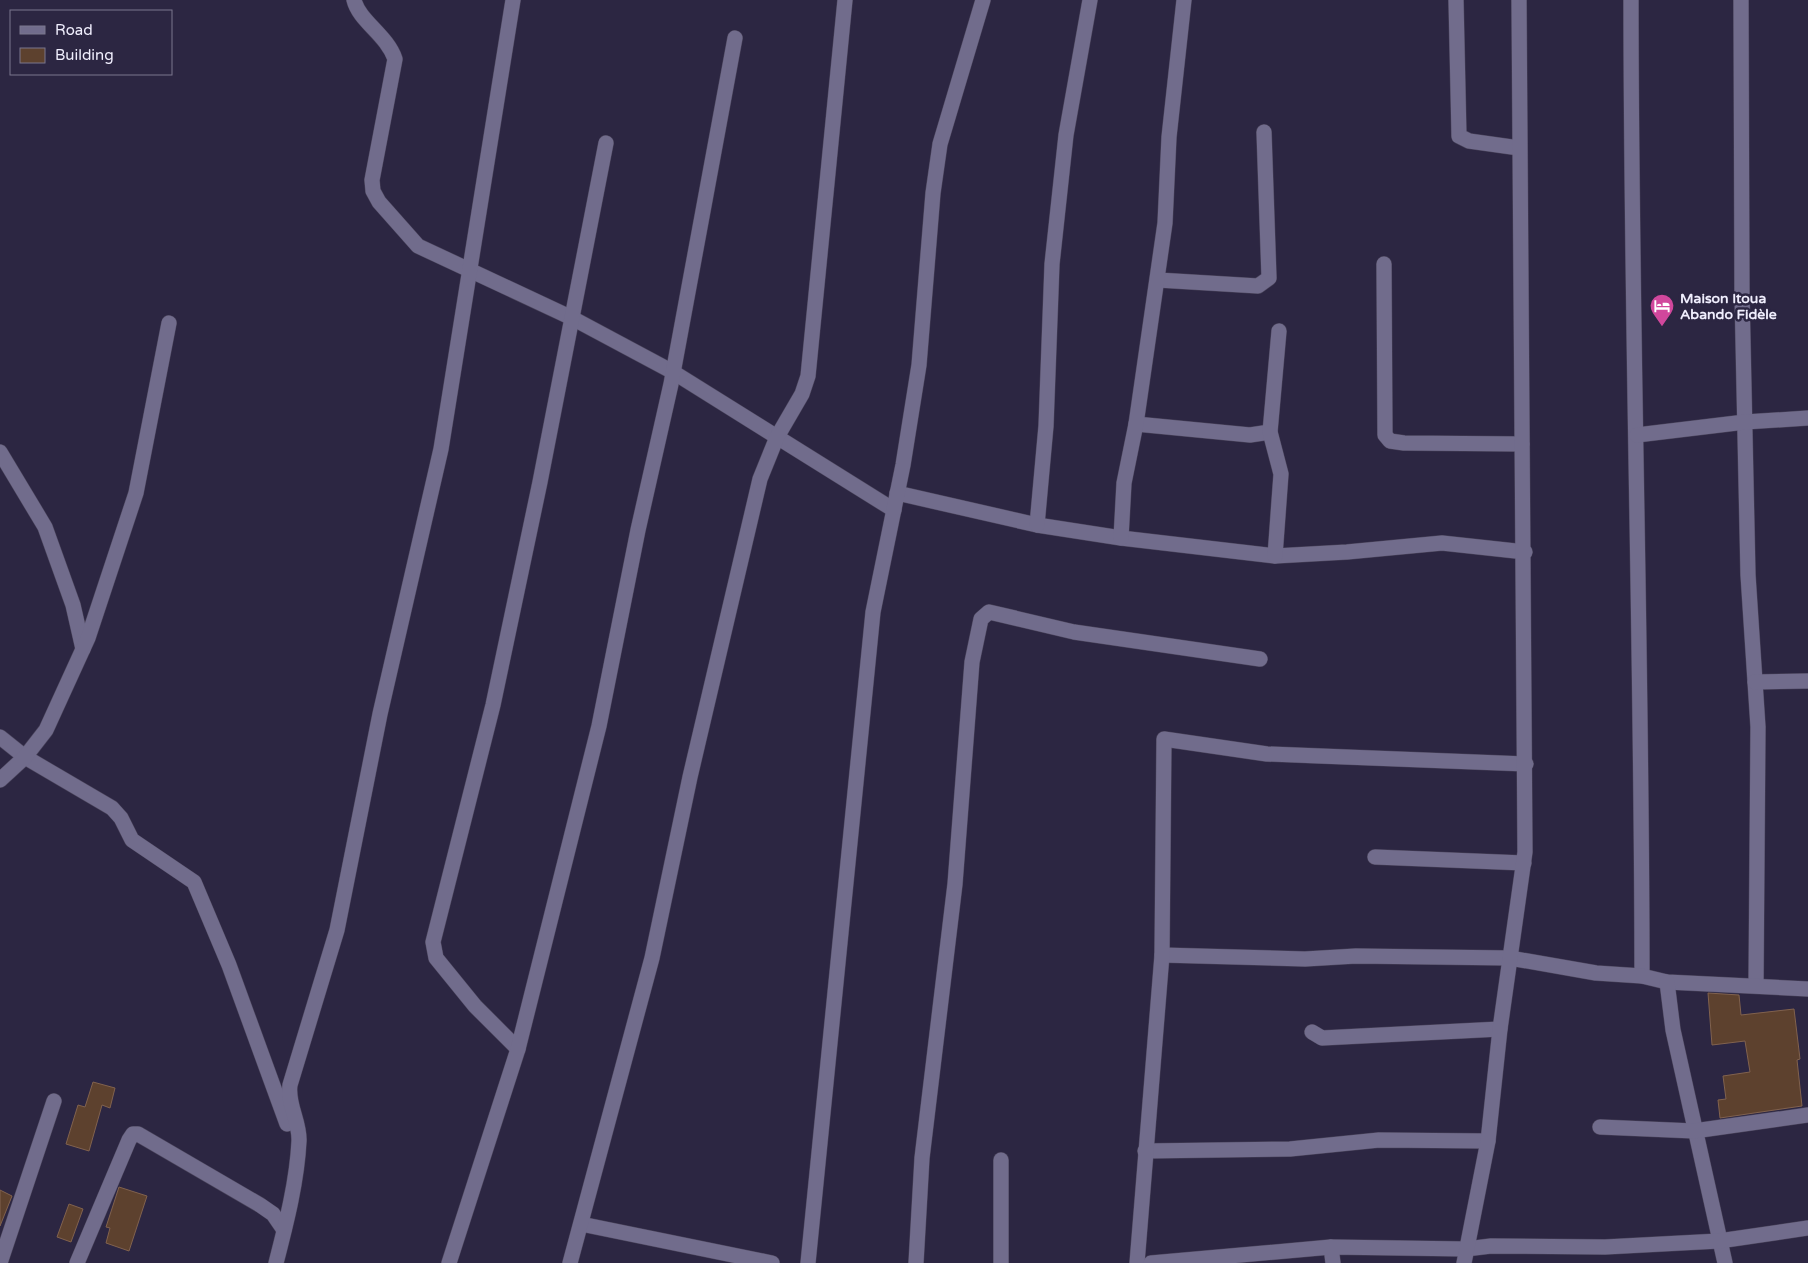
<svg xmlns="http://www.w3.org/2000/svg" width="1808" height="1263" font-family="'Varela Round',sans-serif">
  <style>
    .building { fill: #5d412e; stroke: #81624e }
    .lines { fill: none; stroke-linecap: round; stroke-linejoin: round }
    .street-casing { stroke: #4a445b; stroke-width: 16 }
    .street { stroke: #716c8c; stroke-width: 15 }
    .labels { text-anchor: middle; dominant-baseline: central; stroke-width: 5; stroke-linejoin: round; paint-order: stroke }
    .poi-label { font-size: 14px; font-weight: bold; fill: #f0eefd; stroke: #2c2642; text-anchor: start }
  </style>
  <rect width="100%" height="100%" fill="#2c2642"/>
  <g class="building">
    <polygon points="1708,993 1739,995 1741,1015 1794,1009 1800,1059 1797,1060 1802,1106 1720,1118 1718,1100 1726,1099 1723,1076 1750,1072 1745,1041 1712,1045"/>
    <polygon points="93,1082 115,1088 110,1108 102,1105 89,1151 66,1144 78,1105 85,1107"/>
    <polygon points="119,1187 147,1196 129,1251 106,1243 110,1228 106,1227"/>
    <polygon points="0,1190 12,1196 0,1226"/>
    <polygon points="69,1204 83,1209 71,1242 57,1237"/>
  </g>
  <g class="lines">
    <defs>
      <g id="street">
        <path d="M354,0C359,21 387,35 395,59L372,180L373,191L379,202L418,246L572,318L673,372L894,510"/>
        <polyline points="1456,0 1459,136 1469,141 1519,148"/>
        <path d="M1631,0C1631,325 1642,651 1642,976"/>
        <polyline points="1741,0 1742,294 1748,575 1758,727 1756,985"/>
        <polyline points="1384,264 1385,435 1390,441 1404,443 1522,444"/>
        <polyline points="1158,280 1258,286 1269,278 1264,132"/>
        <polyline points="1136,424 1250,435 1270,432"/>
        <polyline points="1637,435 1745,422 1808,418"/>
        <polyline points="0,452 45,527 73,605 83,649"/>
        <polyline points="897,493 1037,525 1121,538 1275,556 1347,552 1442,543 1525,552"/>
        <polyline points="1037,525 1046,426 1052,264 1066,135 1090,0"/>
        <polyline points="1121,538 1124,483 1136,424 1165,223 1169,137 1184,0"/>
        <polyline points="1275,556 1281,474 1270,432 1279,331"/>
        <polyline points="1755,682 1808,681"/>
        <polyline points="0,737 25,757 112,808 121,818 132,840 194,882 229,965 287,1124"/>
        <polyline points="0,780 25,757 46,730 88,638 136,493 169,323"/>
        <polyline points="1375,857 1524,863"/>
        <polyline points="1162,955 1305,959 1356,956 1510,958 1596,973 1642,976 1667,982 1808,989"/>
        <polyline points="1667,982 1673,1030 1725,1263"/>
        <polyline points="1312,1032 1322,1038 1500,1029"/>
        <polyline points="518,1049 475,1006 436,958 433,942 493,705 540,482 606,143"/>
        <polyline points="1600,1127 1694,1131 1808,1115"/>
        <polyline points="1145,1151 1290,1149 1379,1140 1488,1141"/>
        <polyline points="1001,1160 1001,1263"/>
        <polyline points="581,1224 772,1263"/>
        <polyline points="1331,1247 1333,1263"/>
        <polyline points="0,1263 54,1101"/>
        <polyline points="77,1263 129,1140 133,1134 138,1134 260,1205 273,1214 284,1230"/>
        <path d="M276,1263C286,1224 297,1182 299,1141C300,1122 287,1104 290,1085L337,930L380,714L441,449L513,0"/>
        <polyline points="449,1263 518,1049 599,726 638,530 671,384 735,38"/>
        <polyline points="570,1263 652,958 690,777 760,479 777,437 802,394 808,376 845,0"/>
        <polyline points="808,1263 873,612 903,465 919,365 933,193 940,144 983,0"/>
        <polyline points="916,1263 922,1158 955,884 972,662 981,619 989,612 1074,632 1260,659"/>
        <polyline points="1137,1263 1162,955 1164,739 1267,754 1526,764"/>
        <polyline points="1151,1263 1331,1247 1466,1249 1491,1246 1605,1247 1719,1241 1808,1228"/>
        <polyline points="1464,1263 1488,1141 1500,1029 1525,852 1519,0"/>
      </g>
    </defs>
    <use href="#street" class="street-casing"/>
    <use href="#street" class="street"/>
  </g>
  <defs>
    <symbol id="hotel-pin" viewBox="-11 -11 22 30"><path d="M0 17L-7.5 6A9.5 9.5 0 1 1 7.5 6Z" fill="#d1479c" stroke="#2c2642"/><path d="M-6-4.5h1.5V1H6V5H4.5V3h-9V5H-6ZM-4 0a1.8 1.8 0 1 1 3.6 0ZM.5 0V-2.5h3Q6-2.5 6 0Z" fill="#fff"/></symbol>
  </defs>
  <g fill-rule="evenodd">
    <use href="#hotel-pin" x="1648" y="292" width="28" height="38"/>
  </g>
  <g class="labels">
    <g class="poi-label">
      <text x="1680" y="298">Maison Itoua<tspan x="1680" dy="16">Abando Fidèle</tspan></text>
    </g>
  </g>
  <rect x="10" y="10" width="162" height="65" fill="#2c2642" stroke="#7a768d"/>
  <rect x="20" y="26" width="25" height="8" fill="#716c8c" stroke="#7a768d"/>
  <text x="55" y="35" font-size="15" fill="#f0eefd">Road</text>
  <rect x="20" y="48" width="25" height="15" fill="#5d412e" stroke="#7a768d"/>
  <text x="55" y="60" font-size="15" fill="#f0eefd">Building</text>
</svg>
